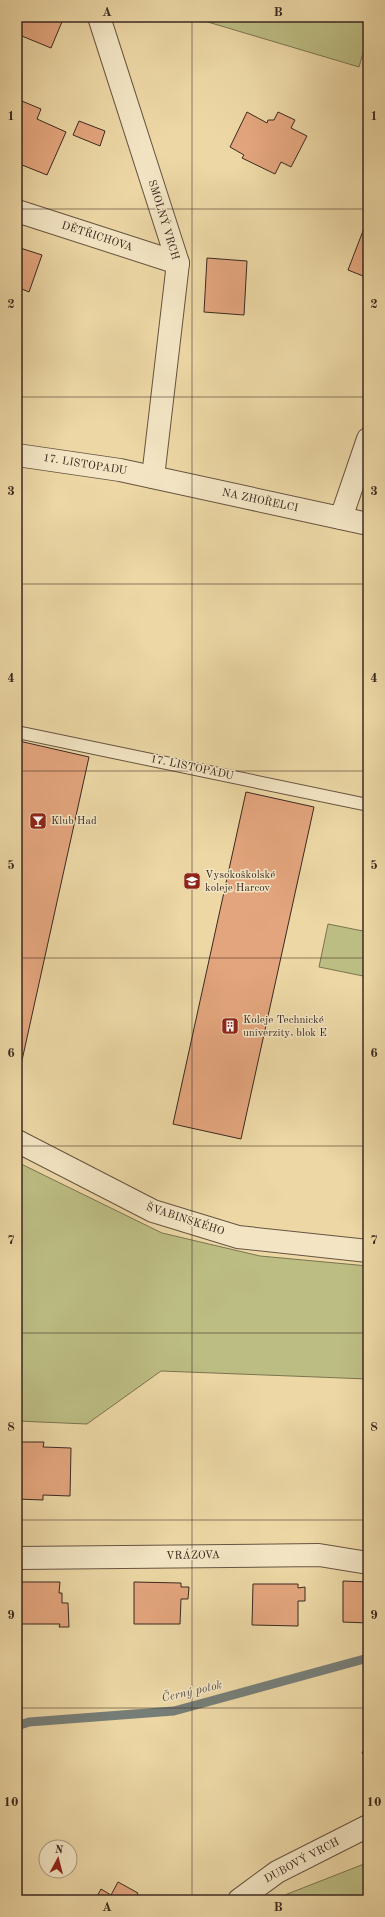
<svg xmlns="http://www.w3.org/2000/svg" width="385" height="1917" font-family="'Old Standard TT',serif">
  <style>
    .green { fill: #bcbd83; stroke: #7c7352 }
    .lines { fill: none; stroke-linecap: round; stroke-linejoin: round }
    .stream { stroke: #767e78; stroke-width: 9 }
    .building { fill: #e3a57d; stroke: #3b2920 }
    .lane-casing { stroke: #675441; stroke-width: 14 }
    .street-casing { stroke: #675441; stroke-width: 24 }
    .lane { stroke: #f3e5c4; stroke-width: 12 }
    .street { stroke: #f3e5c4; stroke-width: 22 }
    .grid { fill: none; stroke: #3b2920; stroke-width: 1; stroke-opacity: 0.55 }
    .labels { text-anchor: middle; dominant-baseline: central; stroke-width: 3; stroke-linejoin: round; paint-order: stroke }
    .street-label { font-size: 11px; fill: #3b2920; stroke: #f3e5c4 }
    .poi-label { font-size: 11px; fill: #3b2920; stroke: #f3e5c4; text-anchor: start }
    .water-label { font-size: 12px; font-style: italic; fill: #544c45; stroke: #f3e5c4 }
    .neatline { fill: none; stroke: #3b2920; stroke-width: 1.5 }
    .grid-label { font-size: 13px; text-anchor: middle; font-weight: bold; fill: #3b2920 }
  </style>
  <rect width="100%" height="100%" fill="#ecd7a5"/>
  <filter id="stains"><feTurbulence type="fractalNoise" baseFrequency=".005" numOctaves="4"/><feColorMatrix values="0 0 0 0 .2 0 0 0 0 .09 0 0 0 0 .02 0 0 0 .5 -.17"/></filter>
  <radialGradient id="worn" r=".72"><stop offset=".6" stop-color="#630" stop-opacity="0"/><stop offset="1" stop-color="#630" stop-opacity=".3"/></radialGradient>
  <g class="green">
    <polygon points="191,17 368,17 368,36 359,67"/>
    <polygon points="328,924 368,932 368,977 319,967"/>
    <polygon points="17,1162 162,1233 260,1256 368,1266 368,1379 161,1371 87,1424 17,1421"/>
    <polygon points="368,1863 368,1900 272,1900 364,1864"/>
  </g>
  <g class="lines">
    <polyline class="stream" points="17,1726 29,1722 174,1711 368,1658"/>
  </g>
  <g class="building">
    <polygon points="17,17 64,17 51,48 17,34"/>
    <polygon points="17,99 41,109 37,119 66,132 47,175 17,163"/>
    <polygon points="247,112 267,123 268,120 274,120 278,112 295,120 291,128 307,136 291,167 281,162 275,174 242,158 244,155 230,147"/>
    <polygon points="79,121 105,131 100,146 73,135"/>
    <polygon points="366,223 368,224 368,278 348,270"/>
    <polygon points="17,247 42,255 29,292 17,287"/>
    <polygon points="207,258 247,261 244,315 204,312"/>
    <polygon points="19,741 89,757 17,1083 17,749"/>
    <polygon points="246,792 314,807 241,1139 173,1124"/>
    <polygon points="17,1442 44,1442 43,1447 71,1448 70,1496 43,1495 43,1500 17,1499"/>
    <polygon points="343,1581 368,1582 368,1623 343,1622"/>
    <polygon points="17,1582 60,1582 59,1593 62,1593 62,1603 68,1603 69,1627 59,1627 60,1624 17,1624"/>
    <polygon points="134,1582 181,1583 181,1587 189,1587 188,1599 181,1599 180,1624 134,1624"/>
    <polygon points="253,1584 298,1584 298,1588 305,1587 305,1601 298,1601 298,1626 252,1625"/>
    <polygon points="368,1749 368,1766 362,1752"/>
    <polygon points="118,1882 138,1893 136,1898 140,1900 95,1900 101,1889 111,1895"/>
  </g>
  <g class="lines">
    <defs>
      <polyline id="lane" points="17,732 368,805"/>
      <g id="street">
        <polyline points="99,17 178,263 153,477"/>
        <polyline points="17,211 178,263"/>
        <polyline points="17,455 120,470 368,524"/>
        <polyline points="341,518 368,439"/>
        <polyline points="17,1141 153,1211 238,1237 368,1251"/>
        <polyline points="17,1558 319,1555 368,1563"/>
        <polyline points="239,1900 277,1872 368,1826"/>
      </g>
    </defs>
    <use href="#lane" class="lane-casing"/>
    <use href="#street" class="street-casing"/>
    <use href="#lane" class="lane"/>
    <use href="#street" class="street"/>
  </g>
  <path class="grid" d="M192,17V1900M17,209H368M17,397H368M17,584H368M17,771H368M17,958H368M17,1146H368M17,1333H368M17,1520H368M17,1708H368"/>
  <defs>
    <symbol id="bar-square" viewBox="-11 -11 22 22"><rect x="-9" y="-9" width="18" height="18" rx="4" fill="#8f2418" stroke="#f3e5c4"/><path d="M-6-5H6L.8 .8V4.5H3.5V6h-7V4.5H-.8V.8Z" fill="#fff"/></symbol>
    <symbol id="university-square" viewBox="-11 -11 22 22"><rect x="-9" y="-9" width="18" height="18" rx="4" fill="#8f2418" stroke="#f3e5c4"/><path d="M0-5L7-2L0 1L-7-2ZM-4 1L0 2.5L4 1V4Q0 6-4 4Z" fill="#fff"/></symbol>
    <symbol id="building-square" viewBox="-11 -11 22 22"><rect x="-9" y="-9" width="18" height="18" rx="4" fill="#8f2418" stroke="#f3e5c4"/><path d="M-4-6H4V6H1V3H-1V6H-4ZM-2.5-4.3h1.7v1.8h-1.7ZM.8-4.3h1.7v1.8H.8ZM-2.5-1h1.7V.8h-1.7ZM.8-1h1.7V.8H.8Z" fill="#fff"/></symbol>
  </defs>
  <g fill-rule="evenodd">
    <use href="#bar-square" x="28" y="811" width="20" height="20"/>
    <use href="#university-square" x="182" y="871" width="20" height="20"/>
    <use href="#building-square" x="220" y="1016" width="20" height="20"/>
  </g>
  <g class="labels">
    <g class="street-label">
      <text transform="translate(163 220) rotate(73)">SMOLNÝ VRCH</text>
      <text transform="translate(97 237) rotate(18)">DĚTŘICHOVA</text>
      <text transform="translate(85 465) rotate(9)">17. LISTOPADU</text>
      <text transform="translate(260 501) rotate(12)">NA ZHOŘELCI</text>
      <text transform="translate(192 768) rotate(12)">17. LISTOPADU</text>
      <text transform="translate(185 1220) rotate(18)">ŠVABINSKÉHO</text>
      <text transform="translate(193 1556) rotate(-1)">VRÁZOVA</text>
      <text transform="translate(302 1861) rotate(-28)">DUBOVÝ VRCH</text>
    </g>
    <g class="poi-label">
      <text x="51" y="821">Klub Had</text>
      <text x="205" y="875">Vysokoškolské<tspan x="205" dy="13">koleje Harcov</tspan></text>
      <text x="243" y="1020">Koleje Technické<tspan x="243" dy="13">univerzity, blok E</tspan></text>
    </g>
    <g class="water-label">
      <text transform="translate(192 1692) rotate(-13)">Černý potok</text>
    </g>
  </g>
  <rect width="385" height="1917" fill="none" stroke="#ecd7a5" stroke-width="44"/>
  <g transform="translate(58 1859) rotate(7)"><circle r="19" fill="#f3e5c4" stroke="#a99a82"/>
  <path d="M0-3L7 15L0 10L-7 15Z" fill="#8f2418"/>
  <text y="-6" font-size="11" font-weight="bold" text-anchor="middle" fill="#3b2920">N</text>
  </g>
  <rect x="22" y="22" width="341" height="1873" class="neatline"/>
  <g class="grid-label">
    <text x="107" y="16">A</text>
    <text x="278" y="16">B</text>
    <text x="11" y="120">1</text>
    <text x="374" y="120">1</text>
    <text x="11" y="308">2</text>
    <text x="374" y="308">2</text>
    <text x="11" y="495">3</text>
    <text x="374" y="495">3</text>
    <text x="11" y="682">4</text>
    <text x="374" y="682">4</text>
    <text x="11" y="869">5</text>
    <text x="374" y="869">5</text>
    <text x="11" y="1057">6</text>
    <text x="374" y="1057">6</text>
    <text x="11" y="1244">7</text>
    <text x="374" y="1244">7</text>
    <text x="11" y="1431">8</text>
    <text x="374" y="1431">8</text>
    <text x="11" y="1619">9</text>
    <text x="374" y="1619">9</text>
    <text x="11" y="1806">10</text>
    <text x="374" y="1806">10</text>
    <text x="107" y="1911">A</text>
    <text x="278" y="1911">B</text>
  </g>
  <rect width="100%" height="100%" filter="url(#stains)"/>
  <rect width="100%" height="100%" fill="url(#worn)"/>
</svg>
